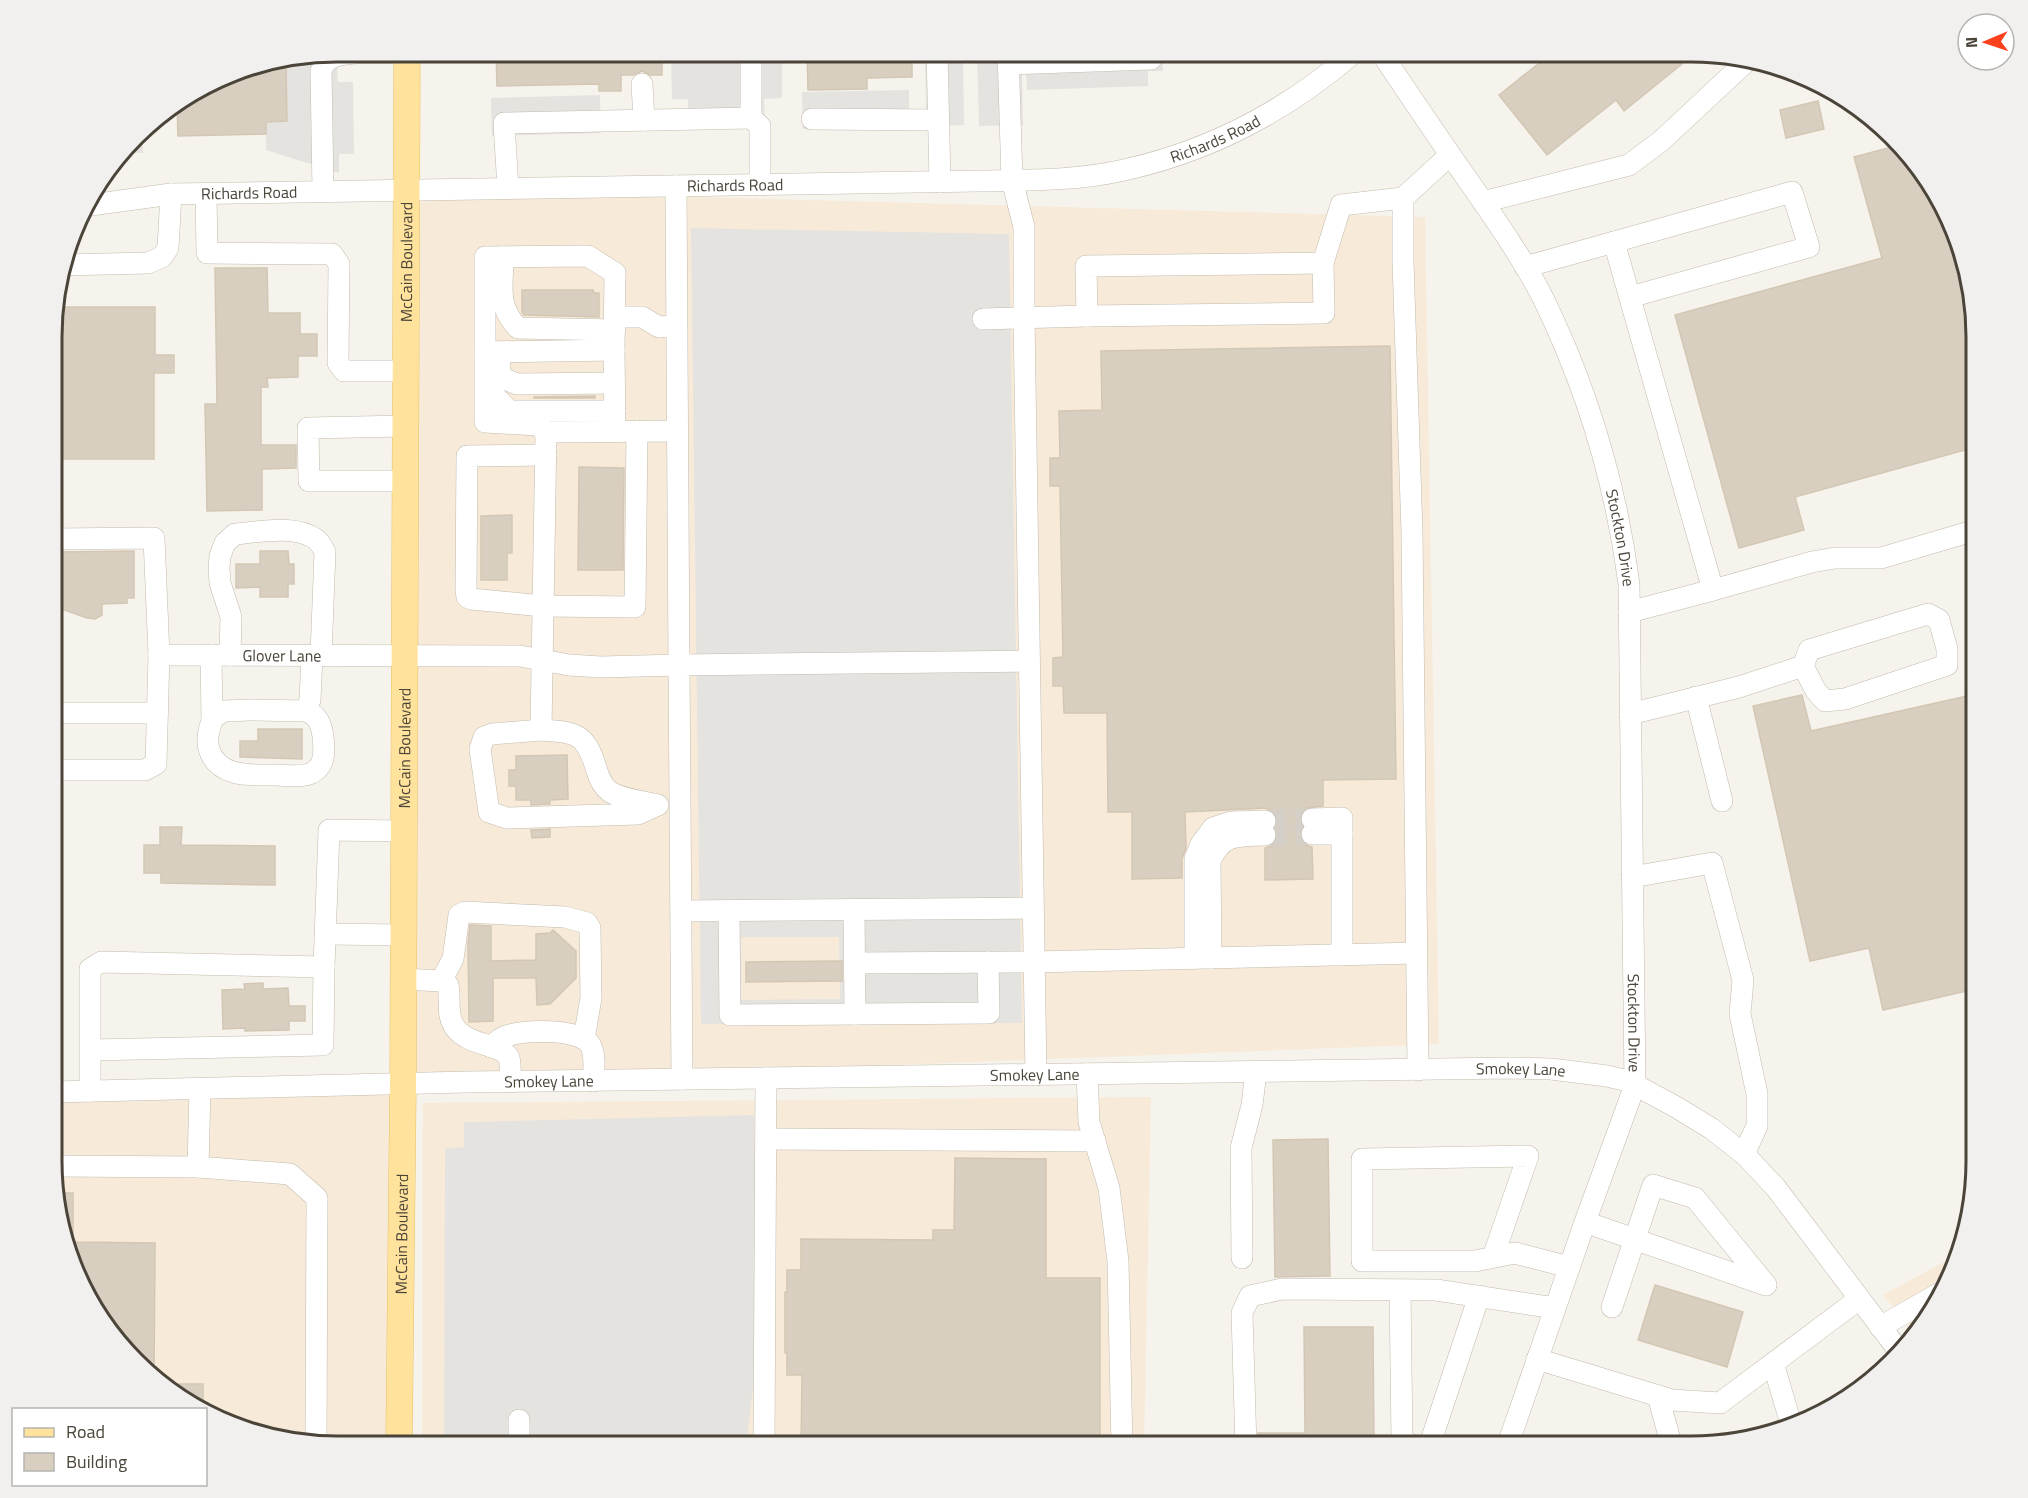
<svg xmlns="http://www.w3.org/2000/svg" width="2028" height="1498" font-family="'Titillium Web',sans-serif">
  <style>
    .commercial { fill: #f7ead8 }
    .parking { fill: #e5e3e0; fill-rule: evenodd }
    .building { fill: #d8cfc1; stroke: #d3c7b4; stroke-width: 1.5 }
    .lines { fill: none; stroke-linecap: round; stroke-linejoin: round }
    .minor-tunnel { stroke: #d4d0c8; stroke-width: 21; stroke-dasharray: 21 10; stroke-linecap: butt }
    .minor-casing { stroke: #c2bbae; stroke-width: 22 }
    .major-casing { stroke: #e6c16a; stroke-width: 27 }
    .minor { stroke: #fff; stroke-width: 21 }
    .major { stroke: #ffe39c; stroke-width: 26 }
    .labels { text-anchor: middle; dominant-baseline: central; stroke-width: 6; stroke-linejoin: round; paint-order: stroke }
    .street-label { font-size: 16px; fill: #4b4439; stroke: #fff }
    .rim { fill: none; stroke: #4b4439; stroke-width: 3 }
  </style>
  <rect width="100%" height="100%" fill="#f6f3ec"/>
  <g class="commercial">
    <polygon points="406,189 1425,217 1439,1044 404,1084 397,1446 318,1446 228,1425 206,1413 206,1410 200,1409 162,1388 89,1304 53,1198 53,1089 403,1084"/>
    <polygon points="1151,1097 1144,1447 422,1446 423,1103"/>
    <polygon points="1962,1252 1962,1254 1918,1335 1883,1295"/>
  </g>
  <g class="parking">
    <polygon points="336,51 338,82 353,82 354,154 339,154 339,173 266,150 266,122 287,121 286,68 264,68 264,65"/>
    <polygon points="671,51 782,51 782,98 764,99 765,128 689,130 688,99 672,99"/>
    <polygon points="925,51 963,51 964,125 803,129 802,92 909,90 909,109 926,109"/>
    <polygon points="977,51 1162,51 1163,71 1148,71 1148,86 1027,90 1026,71 1022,71 1023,125 979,126"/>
    <polygon points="600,95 601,133 492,136 491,98"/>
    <polygon points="148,123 148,135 142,135 143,153 124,153"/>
    <path d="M691,228L1009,234L1022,1023L701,1024ZM741,937H839L840,999L741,1000Z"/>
    <polygon points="754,1115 758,1346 746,1447 444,1446 445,1149 464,1147 464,1122"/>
  </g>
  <g class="building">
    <polygon points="496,51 662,51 662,75 650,75 642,71 633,75 621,75 621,91 599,91 599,84 497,86"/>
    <polygon points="807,51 912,51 912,77 867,78 867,89 808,90"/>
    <polygon points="1553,52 1672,52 1682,64 1624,111 1616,100 1547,155 1499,95"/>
    <polygon points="264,65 264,68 286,68 287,121 266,122 266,134 178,136 177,104 228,73"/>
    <polygon points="1818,101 1824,129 1786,138 1780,110"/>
    <polygon points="1895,146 1947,210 1976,318 1976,447 1795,497 1804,530 1739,548 1675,315 1882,258 1854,157"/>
    <polygon points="215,268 267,268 268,313 300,313 300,334 317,334 317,356 298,356 298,377 267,378 268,387 261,387 261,445 296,445 296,468 262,469 262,510 207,511 205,404 217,404"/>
    <polygon points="522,290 593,290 594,293 599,293 599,317 524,315 522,312"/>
    <polygon points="53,307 155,307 155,355 174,355 174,373 154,373 154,459 53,459"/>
    <polygon points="1390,346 1396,779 1323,780 1323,806 1306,808 1301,813 1299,819 1302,827 1299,833 1301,840 1305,845 1312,847 1313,879 1265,880 1265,848 1272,846 1276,841 1278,834 1276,828 1278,821 1275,814 1270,810 1265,808 1185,812 1186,848 1182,859 1182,878 1132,879 1132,812 1108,812 1107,713 1064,713 1063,686 1053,686 1053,658 1063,657 1060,486 1050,486 1050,458 1060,458 1059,411 1102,410 1101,351"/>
    <polygon points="595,396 595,398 534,398 534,397"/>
    <polygon points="579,467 624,468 623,570 578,570"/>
    <polygon points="512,515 512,553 507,553 507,580 481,580 481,516"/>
    <polygon points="134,551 134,598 127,598 127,603 102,604 102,615 95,619 87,618 53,606 53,552"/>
    <polygon points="260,551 288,551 289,564 294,564 294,584 288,584 288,597 260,597 260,587 236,588 236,564 260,564"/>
    <polygon points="1976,694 1976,989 1883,1010 1869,948 1810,961 1753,706 1802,695 1811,731"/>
    <polygon points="258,729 302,729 302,759 240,757 240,741 258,741"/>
    <polygon points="567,755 568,799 550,800 550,804 531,805 531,800 516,800 516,786 509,786 509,770 516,770 516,756"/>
    <polygon points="160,827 182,827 181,845 275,846 275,885 161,883 161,873 144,873 144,845 160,845"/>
    <polygon points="550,829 550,837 532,838 531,830"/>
    <polygon points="470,925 491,926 491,961 536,960 536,934 550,933 553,930 576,951 576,978 550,1004 537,1005 536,978 493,978 493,1021 469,1022 468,943"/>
    <polygon points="842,961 842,981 746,982 746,962"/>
    <polygon points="263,983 263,989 288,988 289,1006 305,1006 305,1021 289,1021 289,1030 245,1031 245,1028 223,1029 222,990 245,989 244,984"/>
    <polygon points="1328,1139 1330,1276 1275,1277 1273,1140"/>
    <polygon points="955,1158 1046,1159 1046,1278 1100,1278 1100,1447 801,1447 802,1375 787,1375 787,1353 785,1353 785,1292 787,1292 787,1270 801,1270 801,1239 933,1240 933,1230 954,1230"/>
    <polygon points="53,1193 73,1193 73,1242 155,1243 154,1378 89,1304 53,1198"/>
    <polygon points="1655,1285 1743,1312 1727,1367 1638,1340"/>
    <polygon points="1304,1327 1373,1327 1374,1447 1259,1447 1258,1433 1305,1433"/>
    <polygon points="159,1384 203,1384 203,1410 162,1388"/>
  </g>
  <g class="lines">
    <g class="minor-tunnel">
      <polyline points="1265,821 1312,819"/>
      <polyline points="1265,835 1312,834"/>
    </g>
    <defs>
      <g id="minor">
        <polyline points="937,51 940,182"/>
        <polyline points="1008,51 1012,180 1024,227 1024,318 1036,1075"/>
        <path id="s1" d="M1380,51C1410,96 1441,142 1472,186C1497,222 1523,259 1543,298C1587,388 1616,485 1629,584L1635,1085L1585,1222L1507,1447"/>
        <polyline points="1009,64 1151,59"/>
        <polyline points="642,84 644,120"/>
        <polyline points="751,118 760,126 760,185"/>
        <polyline points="812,119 938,120"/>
        <polyline points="508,188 504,123 751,118 751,51"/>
        <path d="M323,191L321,71C323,68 323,65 326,62C337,49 389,53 407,53"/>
        <polyline points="206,194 207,253 332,254 339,264 338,363 344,371 406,371"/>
        <polyline points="1483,202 1629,165 1661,141 1749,59"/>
        <path id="s2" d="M84,206L171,194C379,190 587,187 795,184C856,183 917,182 978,181C1027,180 1077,181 1124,170C1211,151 1289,109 1356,51"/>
        <polyline points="1614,242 1792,192 1809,247 1630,297"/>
        <path d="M503,257C503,286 496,305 518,328L615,330"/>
        <polyline points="64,265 148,263 162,257 168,248 171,194"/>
        <polyline points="1525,267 1614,242 1713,590 1629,612"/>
        <polyline points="1087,316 1324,313 1323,263"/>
        <polyline points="615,317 642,317 659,327 676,326"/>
        <polyline points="983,319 1087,316 1086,266 1323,263 1341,205 1403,198"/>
        <polyline points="485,352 614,350 615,431"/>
        <polyline points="499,355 500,377 517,384 614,383"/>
        <polyline points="492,377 493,394 509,411 615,411"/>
        <polyline points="546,432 537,425 485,422 485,257 588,256 615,273 614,350"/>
        <polyline points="546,455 467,456 466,590 467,597 471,599 543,606 635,607 637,431"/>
        <polyline points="405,481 309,481 308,428 406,426"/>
        <polyline points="53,539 154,538 159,655 156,764 145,770 53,770"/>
        <polyline points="1713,590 1812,562 1835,558 1881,558 1976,530"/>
        <path id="s3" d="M159,655L520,656L569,665L601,667L679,665L676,186"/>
        <polyline points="211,655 212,721"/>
        <path d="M230,655L231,617L220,583L219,568L220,556L225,543L235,534C259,532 296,524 317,540C320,543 323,548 325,552L321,655"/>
        <polyline points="1696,697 1722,801"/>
        <path d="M250,710L306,711C318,715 321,724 323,736C324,747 326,762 316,770C307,779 288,775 276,775C251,775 218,778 209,749C206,739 209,728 213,718L224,711Z"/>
        <polyline points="306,711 310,700 312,655"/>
        <polyline points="1630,714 1739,687 1803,666 1809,650 1928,614 1939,620 1947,649 1947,665 1845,699 1825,701 1816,691 1803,666"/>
        <polyline points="53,718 60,713 157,713"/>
        <path d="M541,730C578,732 586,734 597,771C599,778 603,786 609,791C620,799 645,802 658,805L638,814L507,818L489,812L480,749L484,737L492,734Z"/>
        <polyline points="541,730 546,432 677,431"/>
        <polyline points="1312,819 1342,818 1342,955"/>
        <polyline points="1312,834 1342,834"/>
        <polyline points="1632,877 1712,863 1743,980 1740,1014 1757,1094 1757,1126 1744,1154"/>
        <polyline points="854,910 855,1014"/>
        <polyline points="681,911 1033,908"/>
        <polyline points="729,911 730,1015 989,1013 988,962"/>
        <polyline points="327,934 404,935"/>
        <polyline points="1195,958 1195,859 1201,844 1213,828 1231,822 1265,821"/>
        <path d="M1211,958L1210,861C1223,833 1237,836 1265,835"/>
        <polyline points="855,963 1034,962 1417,953"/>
        <path d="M404,979L441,981L448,985C451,999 446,1013 454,1026C467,1047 503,1043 509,1058C511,1065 510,1075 510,1082"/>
        <polyline points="441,981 453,959 459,915 465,912 565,917 587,923 590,928 591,998 584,1039"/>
        <path d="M491,1047C495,1043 500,1038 506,1036C524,1030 576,1028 589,1043C596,1052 594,1070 593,1081"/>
        <polyline points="91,1050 323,1045 324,967"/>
        <polyline points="1418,1070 1412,533 1403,262 1403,198 1450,155"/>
        <polyline points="1087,1074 1089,1122 1109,1188 1118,1261 1122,1447"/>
        <polyline points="682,1079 679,665 1029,661"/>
        <polyline points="200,1089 198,1167 290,1174 317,1198 316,1446"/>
        <polyline points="90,1091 90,969 101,962 324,967 329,830 404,831"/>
        <path id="s4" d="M53,1092L467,1082L1512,1068L1551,1069L1607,1076L1628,1081L1676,1107L1712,1129L1746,1156L1776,1188L1899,1351"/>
        <polyline points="766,1139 1095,1141"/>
        <polyline points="53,1166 198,1167"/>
        <polyline points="1585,1222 1766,1285 1695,1198 1653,1185 1612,1307"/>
        <polyline points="1493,1257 1528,1156 1362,1159 1362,1261 1475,1261 1515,1253 1569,1267"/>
        <polyline points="1242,1258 1241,1148 1252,1105 1256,1072"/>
        <polyline points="1400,1290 1402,1439 1414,1447"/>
        <polyline points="1880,1327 1940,1293"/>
        <polyline points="1537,1359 1672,1400 1720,1403 1859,1299"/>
        <polyline points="1773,1363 1791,1424"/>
        <polyline points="1658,1396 1672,1447"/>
        <polyline points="519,1446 519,1420"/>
        <polyline points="764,1447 766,1078"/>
        <polyline points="1246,1447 1242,1313 1250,1296 1282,1289 1436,1290 1555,1308"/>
        <polyline points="1429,1447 1479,1296"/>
      </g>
      <g id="major">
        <path id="s5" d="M399,1446L403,1084L407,51"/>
      </g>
    </defs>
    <use href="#minor" class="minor-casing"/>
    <use href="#major" class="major-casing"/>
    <use href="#minor" class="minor"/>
    <use href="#major" class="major"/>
  </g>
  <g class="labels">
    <g class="street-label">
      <text stroke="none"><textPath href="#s2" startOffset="1138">Richards Road</textPath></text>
      <text stroke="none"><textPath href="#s2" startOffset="652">Richards Road</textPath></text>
      <text stroke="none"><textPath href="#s2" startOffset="166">Richards Road</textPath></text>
      <text stroke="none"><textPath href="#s5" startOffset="1184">McCain Boulevard</textPath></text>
      <text stroke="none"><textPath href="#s1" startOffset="549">Stockton Drive</textPath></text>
      <text stroke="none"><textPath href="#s3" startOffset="123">Glover Lane</textPath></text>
      <text stroke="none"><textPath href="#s5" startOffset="698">McCain Boulevard</textPath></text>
      <text stroke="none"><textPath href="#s1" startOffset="1035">Stockton Drive</textPath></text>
      <text stroke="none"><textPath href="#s4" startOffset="1468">Smokey Lane</textPath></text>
      <text stroke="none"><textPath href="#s4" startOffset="982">Smokey Lane</textPath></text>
      <text stroke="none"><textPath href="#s4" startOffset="496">Smokey Lane</textPath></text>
      <text stroke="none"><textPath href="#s5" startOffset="212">McCain Boulevard</textPath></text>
    </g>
  </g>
  <path d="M0 0H2028V1498H0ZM337 62H1691A275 275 0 0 1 1966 337V1161A275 275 0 0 1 1691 1436H337A275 275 0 0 1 62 1161V337A275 275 0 0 1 337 62Z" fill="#f1f0ef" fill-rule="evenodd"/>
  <path class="rim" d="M337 62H1691A275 275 0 0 1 1966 337V1161A275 275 0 0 1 1691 1436H337A275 275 0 0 1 62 1161V337A275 275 0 0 1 337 62Z"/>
  <rect x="12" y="1408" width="195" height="78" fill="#ffffff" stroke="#b7b4b0" stroke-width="1.5"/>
  <rect x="24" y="1428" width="30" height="9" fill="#ffe39c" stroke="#b7b4b0" stroke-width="1.5"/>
  <text x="66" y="1438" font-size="18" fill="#4b4439">Road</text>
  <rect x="24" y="1453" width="30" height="18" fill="#d8cfc1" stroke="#b7b4b0" stroke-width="1.5"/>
  <text x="66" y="1468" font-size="18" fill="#4b4439">Building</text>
  <g transform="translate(1986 42) rotate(268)"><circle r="28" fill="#ffffff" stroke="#b7b4b0" stroke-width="1.5"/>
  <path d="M0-4.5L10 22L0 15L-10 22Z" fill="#fc3f1d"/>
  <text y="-9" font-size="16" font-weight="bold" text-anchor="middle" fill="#4b4439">N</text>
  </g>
</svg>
